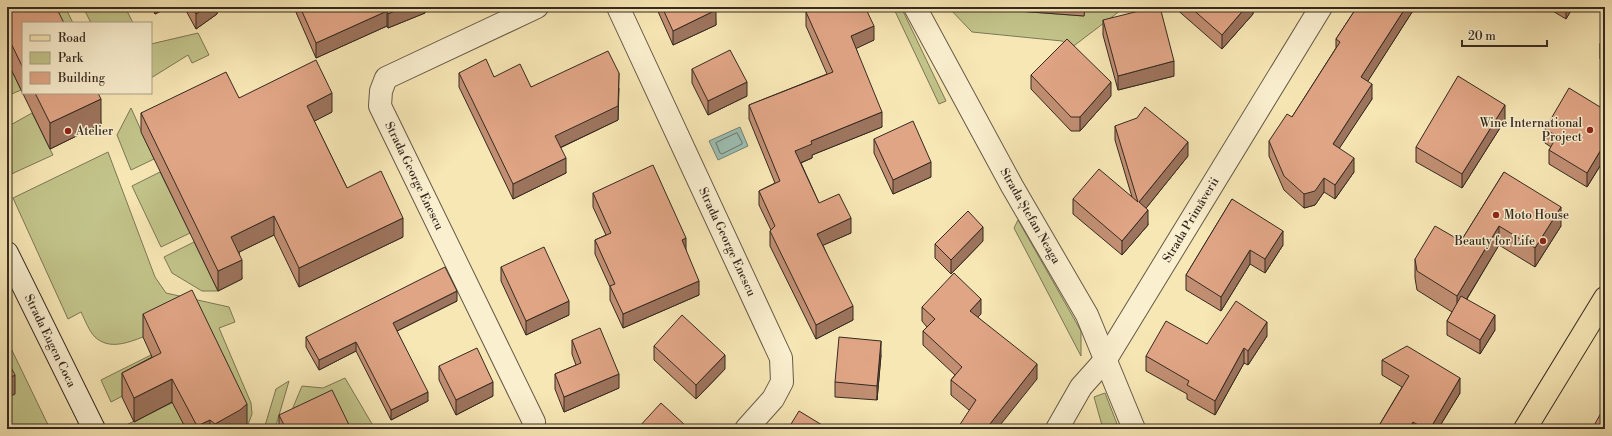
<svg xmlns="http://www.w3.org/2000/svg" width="1612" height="436" font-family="'Libre Bodoni',serif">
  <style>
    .green { fill: #c2c48a; stroke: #7c7756 }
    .water { fill: #9dbfb2; stroke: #738378 }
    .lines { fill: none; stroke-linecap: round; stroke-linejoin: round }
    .shore { stroke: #69746a; stroke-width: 1 }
    .street-casing { stroke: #665946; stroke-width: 24 }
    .secondary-casing { stroke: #352a21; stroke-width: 24 }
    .primary-casing { stroke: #352a21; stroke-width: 24 }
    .street { stroke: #faefcf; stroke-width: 22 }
    .secondary { stroke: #faefcf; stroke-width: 22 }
    .primary { stroke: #f7e7b5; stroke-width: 22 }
    .wall { fill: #c18e72; stroke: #352a21 }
    .shaded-wall { fill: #9d745d; stroke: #352a21 }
    .building { fill: #e0a585; stroke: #352a21 }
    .poi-dot { fill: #8f2418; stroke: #faefcf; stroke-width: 1.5 }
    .labels { text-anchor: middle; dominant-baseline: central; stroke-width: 3; stroke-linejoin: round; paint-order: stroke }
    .poi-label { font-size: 12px; fill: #352a21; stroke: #faefcf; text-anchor: end }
    .street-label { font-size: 12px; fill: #352a21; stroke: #faefcf }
  </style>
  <rect width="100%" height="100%" fill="#f7e7b5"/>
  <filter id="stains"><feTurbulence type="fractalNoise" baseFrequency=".005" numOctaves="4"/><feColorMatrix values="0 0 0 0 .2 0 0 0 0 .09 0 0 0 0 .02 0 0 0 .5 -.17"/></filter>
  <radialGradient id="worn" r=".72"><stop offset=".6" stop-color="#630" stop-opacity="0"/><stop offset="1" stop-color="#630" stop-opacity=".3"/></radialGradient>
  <g class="green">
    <polygon points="44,7 65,7 73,23 52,23"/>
    <polygon points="83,7 125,7 133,23 91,23"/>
    <polygon points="893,7 901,7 946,101 939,104"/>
    <polygon points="948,7 1004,7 1004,10 1084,16 1085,7 1125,7 1071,48 1062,41 972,32"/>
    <polygon points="198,33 209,55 192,63 188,55 151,78 151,44"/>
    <polygon points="7,61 21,90 7,96"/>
    <polygon points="131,108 154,159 131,170 117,135"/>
    <polygon points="32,113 53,155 7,176 7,127"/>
    <path d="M108,152L155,277L166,293L229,307L235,322L219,328L251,403L252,414L247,427L238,410L143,337C127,343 109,350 95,337C89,331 85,320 81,312L68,319L13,198Z"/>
    <polygon points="160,172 190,233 161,247 132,186"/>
    <polygon points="1018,220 1081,331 1081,356 1014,228"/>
    <polygon points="194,242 218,291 202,291 172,273 164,257"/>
    <polygon points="7,340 50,429 7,429"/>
    <polygon points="151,355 161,376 111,402 101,380"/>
    <polygon points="345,378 375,429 284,429 302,386 323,388"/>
    <polygon points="289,381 275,429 264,429 276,389"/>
    <polygon points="1105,393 1119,429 1103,429 1094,397"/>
    <polygon points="174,402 186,429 123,429 122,427"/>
  </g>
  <polygon class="water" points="740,127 748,146 718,160 709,141"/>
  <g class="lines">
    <polygon class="shore" points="737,133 742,142 742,144 722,154 720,153 716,143"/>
    <defs>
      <g id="street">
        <polyline points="618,7 781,358 782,382 773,399 746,429"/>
        <polyline points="915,7 1012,186 1087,315 1134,429"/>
        <polyline points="534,422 380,106 381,91 386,78 537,7"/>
        <polyline points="1057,429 1081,387 1106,359 1321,7"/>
      </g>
      <polyline id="secondary" points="7,253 94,429"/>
      <polyline id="primary" points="1525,429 1605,298"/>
    </defs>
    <use href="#street" class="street-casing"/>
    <use href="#secondary" class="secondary-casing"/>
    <use href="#primary" class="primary-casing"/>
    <use href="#street" class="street"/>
    <use href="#secondary" class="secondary"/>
    <use href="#primary" class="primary"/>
  </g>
  <g class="wall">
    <polygon points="7,7 23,23 23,93 98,93 101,124 50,149 7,61"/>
    <polygon points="152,7 169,7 155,14"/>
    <polygon points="184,7 217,7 217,14 196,29"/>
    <polygon points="295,7 425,7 425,13 388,28 387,26 316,58 295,10"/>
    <polygon points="656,7 715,7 716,25 673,45"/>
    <polygon points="1004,7 1085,7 1084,16 1004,10"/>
    <polygon points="1174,7 1253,7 1253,14 1222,49"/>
    <polygon points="1357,7 1419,7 1416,11 1414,9 1367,82 1372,99 1339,148 1354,172 1335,199 1324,192 1315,205 1304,208 1284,190 1269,156 1269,141 1292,117 1336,48 1336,39"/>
    <polygon points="1546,7 1573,7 1566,19"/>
    <polygon points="806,12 874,40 856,48 882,127 812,155 812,158 801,163 819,203 851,233 823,245 853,320 816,339 770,246 770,231 771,230 759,205 759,191 775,183 749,119 749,105 827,74 806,26"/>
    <polygon points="1103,20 1174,76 1118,90 1103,35"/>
    <polygon points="1605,36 1605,62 1600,59 1600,44"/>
    <polygon points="692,69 747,96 708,115 692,83"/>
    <polygon points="459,73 494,77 531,87 619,88 618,120 560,148 566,173 513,199 459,87"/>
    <polygon points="1031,75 1111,96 1080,131 1071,131 1031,89"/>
    <polygon points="239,98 332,112 314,121 347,188 403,237 299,287 274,235 239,252 242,279 218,291 141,132 141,113"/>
    <polygon points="1605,110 1605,158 1587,187 1549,164 1549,150 1551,147 1545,143 1545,129"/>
    <polygon points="1505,120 1462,188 1416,162 1416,147"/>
    <polygon points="1115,126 1188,156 1146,208 1148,225 1122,255 1073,214 1073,199 1132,197 1115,140"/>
    <polygon points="874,139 931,177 893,194 874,153"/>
    <polygon points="1504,172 1561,226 1535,267 1499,245 1467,299 1495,330 1480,354 1447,335 1447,321 1452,312 1417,290 1415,278 1415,259 1461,241"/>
    <polygon points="593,193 686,251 699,295 623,328 610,300 610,287 595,254 595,240 606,235 593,207"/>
    <polygon points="1232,199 1283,245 1265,273 1250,264 1221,311 1186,290 1186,275"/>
    <polygon points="983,241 951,274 935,258 935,244"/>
    <polygon points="501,267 569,315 526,335 501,281"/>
    <polygon points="457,301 397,331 428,401 391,420 356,351 319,370 306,347 306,337"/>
    <polygon points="922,307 981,314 978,317 1037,379 969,410 951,395 951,380 955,375 923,345 923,331 927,327 922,321"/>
    <polygon points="143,314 247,427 245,429 186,429 172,402 134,422 122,397 122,373 152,357 143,337"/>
    <polygon points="1267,336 1248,365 1244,363 1215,415 1187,399 1187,394 1146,371 1146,356 1207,344"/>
    <polygon points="572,340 619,388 564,412 555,389 555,374 576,365 572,354"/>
    <polygon points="654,346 725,369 696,399 654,360"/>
    <polygon points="881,355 877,400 835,397 835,382"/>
    <polygon points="1382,360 1460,393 1438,429 1377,429 1402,387 1382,375"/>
    <polygon points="439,366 493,396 456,415 439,380"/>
    <polygon points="279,415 351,429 279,429"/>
  </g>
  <g class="shaded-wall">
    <polygon points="155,7 169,7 155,14"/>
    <polygon points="206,7 217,7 217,14 196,29 196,14"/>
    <polygon points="404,7 425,7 425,13 388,28 388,14"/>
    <polygon points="1246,7 1253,7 1253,14 1222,49 1222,35"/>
    <polygon points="1406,7 1414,7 1414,9 1361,92 1361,77"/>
    <polygon points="1566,7 1573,7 1566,19"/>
    <polygon points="716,10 716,25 673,45 673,31"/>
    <polygon points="387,11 387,26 316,58 316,43"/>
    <polygon points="874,26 874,40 851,51 851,36"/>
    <polygon points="1174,61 1174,76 1118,90 1118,76"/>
    <polygon points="619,73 618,120 555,150 555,136"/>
    <polygon points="747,82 747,96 708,115 708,101"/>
    <polygon points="1111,82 1111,96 1080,131 1080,117"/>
    <polygon points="1372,84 1372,99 1333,158 1333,144"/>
    <polygon points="332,93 332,112 307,125 307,106"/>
    <polygon points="101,99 101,124 50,149 50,123"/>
    <polygon points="1505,105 1505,120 1462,188 1462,174"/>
    <polygon points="882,112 882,127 812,155 812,158 795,165 795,151 811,141"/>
    <polygon points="1188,142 1188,156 1139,217 1139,202"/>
    <polygon points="1605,143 1605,158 1587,187 1587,173"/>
    <polygon points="566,158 566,173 513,199 513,184"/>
    <polygon points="1354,158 1354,172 1335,199 1335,185"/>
    <polygon points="931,162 931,177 893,194 893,180"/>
    <polygon points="1324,178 1324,192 1315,205 1304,208 1304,194"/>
    <polygon points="1561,207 1561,226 1535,267 1535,248"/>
    <polygon points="1148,210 1148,225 1122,255 1122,241"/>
    <polygon points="274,216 274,235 231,256 231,237"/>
    <polygon points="403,218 403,237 299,287 299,268"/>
    <polygon points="851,218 851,233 817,248 817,234"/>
    <polygon points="1499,226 1499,245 1457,315 1457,296"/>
    <polygon points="983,227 983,241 951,274 951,260"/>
    <polygon points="1283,231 1283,245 1265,273 1265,259"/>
    <polygon points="686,238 686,253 682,240"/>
    <polygon points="1250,250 1250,264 1221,311 1221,297"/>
    <polygon points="242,260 242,279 218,291 218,271"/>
    <polygon points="699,281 699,295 623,328 623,314"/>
    <polygon points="457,291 457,301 393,333 393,323"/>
    <polygon points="981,299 981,314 970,325 970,311"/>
    <polygon points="569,301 569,315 526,335 526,321"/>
    <polygon points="853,306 853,320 816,339 816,325"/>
    <polygon points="1495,315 1495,330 1480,354 1480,340"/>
    <polygon points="1267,322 1267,336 1248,365 1248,351"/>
    <polygon points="881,341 881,355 877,400 877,386"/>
    <polygon points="356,342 356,351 319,370 319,360"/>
    <polygon points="1244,348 1244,363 1215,415 1215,401"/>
    <polygon points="725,355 725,369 696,399 696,385"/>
    <polygon points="1037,364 1037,379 997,429 986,429"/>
    <polygon points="619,374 619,388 564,412 564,397"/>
    <polygon points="15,375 15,394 7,398 7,379"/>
    <polygon points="1460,378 1460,393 1438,429 1430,429"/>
    <polygon points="172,379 172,402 134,422 134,398"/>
    <polygon points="493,382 493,396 456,415 456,400"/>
    <polygon points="428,392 428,401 391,420 391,410"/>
    <polygon points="247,404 247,427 245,429 215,429 215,424"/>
    <polygon points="210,420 210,429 197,429 197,426"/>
    <polygon points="1413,422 1413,429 1409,429"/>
  </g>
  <g class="building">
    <polygon points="7,7 56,7 64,23 23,23 23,68 7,35"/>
    <polygon points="192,7 206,7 196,14"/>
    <polygon points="300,7 404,7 388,14 387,11 316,43"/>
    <polygon points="662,7 715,7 716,10 673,31"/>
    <polygon points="816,7 865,7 874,26 851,36 882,112 811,141 812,144 795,151 819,203 839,194 851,218 817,234 853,306 816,325 770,231 775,226 759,191 780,181 749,105 833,72 806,12"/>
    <polygon points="1155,7 1160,7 1174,61 1118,76 1103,20"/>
    <polygon points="1190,7 1246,7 1222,35"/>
    <polygon points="1357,7 1406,7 1361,77 1372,84 1333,144 1354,158 1335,185 1324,178 1315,191 1304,194 1284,176 1269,141 1287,114 1292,117 1340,42 1336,39"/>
    <polygon points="1605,36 1605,47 1600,44"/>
    <polygon points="1067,39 1111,82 1080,117 1071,117 1031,75"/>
    <polygon points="730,50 747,82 708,101 692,69"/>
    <polygon points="608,51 619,73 618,106 555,136 566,158 513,184 459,73 486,59 494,77 520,64 531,87"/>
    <polygon points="316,60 332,93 307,106 347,188 381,171 403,218 299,268 274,216 231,237 242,260 218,271 141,113 226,72 239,98"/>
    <polygon points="1458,76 1505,105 1462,174 1416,147"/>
    <polygon points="1569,88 1605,110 1605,143 1587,173 1549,150 1557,136 1545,129"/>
    <polygon points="35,93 98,93 101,99 50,123"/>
    <polygon points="1145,107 1188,142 1139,202 1148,210 1122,241 1073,199 1099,169 1138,202 1115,126 1137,118"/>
    <polygon points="913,121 931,162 893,180 874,139"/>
    <polygon points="653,165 686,238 682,240 699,281 623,314 610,286 615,284 595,240 611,233 593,193"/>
    <polygon points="1504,172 1561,207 1535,248 1499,226 1457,296 1417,271 1415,259 1435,226 1461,241"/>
    <polygon points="1232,199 1283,231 1265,259 1250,250 1221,297 1186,275"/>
    <polygon points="968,211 983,227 951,260 935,244"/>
    <polygon points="544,247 569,301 526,321 501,267"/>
    <polygon points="445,267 457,291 393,323 428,392 391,410 356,342 319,360 306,337"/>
    <polygon points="954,273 981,299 970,311 1037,364 986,429 957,429 976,400 951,380 962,367 923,331 935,319 922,307"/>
    <polygon points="192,290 247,404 240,410 215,424 210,420 197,426 172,379 134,398 122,373 161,353 143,314"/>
    <polygon points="1461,296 1495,315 1480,340 1447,321"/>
    <polygon points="1236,301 1267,322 1248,351 1244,348 1215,401 1187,385 1189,381 1146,356 1166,321 1207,344"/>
    <polygon points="682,315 725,355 696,385 654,346"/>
    <polygon points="600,328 619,374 564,397 555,374 581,363 572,340"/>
    <polygon points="839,337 881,341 877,386 835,382"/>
    <polygon points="1407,346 1460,378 1430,429 1425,429 1413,422 1409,429 1377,429 1409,376 1382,360"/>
    <polygon points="477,348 493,382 456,400 439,366"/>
    <polygon points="7,360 15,375 7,379"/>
    <polygon points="332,390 351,429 286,429 279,415"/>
    <polygon points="661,403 686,426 683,429 639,429 638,428"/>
    <polygon points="1605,406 1605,429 1592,429"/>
    <polygon points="799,411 827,428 827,429 788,429"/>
    <polygon points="502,426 504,429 496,429"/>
  </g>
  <g class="poi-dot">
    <circle cx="1590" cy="130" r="4"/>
    <circle cx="68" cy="131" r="4"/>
    <circle cx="1496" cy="215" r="4"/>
    <circle cx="1543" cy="241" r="4"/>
  </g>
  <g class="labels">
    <g class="poi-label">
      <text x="1582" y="123">Wine International<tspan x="1582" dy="14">Project</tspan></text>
      <text x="76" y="131" text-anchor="start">Atelier</text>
      <text x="1504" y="215" text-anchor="start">Moto House</text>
      <text x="1535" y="241">Beauty for Life</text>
    </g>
    <g class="street-label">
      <text transform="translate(414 176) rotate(64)">Strada George Enescu</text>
      <text transform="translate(1030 216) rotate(60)">Strada Ștefan Neaga</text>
      <text transform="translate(1191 220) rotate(-59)">Strada Primăverii</text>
      <text transform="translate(727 242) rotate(65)">Strada George Enescu</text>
      <text transform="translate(50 341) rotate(64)">Strada Eugen Coca</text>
    </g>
  </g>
  <rect width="1612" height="436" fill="none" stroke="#f7e7b5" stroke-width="24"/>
  <rect x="8" y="8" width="1596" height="420" fill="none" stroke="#352a21" stroke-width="2"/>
  <rect x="12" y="12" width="1588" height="412" fill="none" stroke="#352a21"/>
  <rect x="22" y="22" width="130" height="72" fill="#faefcf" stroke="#aba089"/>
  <rect x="30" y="35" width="20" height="6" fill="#f7e7b5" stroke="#aba089"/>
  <text x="58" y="42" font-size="12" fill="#352a21">Road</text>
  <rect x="30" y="52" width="20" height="12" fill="#c2c48a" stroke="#aba089"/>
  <text x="58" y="62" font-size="12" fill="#352a21">Park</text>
  <rect x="30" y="72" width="20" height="12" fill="#e0a585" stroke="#aba089"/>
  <text x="58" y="82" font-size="12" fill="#352a21">Building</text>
  <path d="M1462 40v6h85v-6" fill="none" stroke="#352a21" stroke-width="2"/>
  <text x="1468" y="40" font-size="12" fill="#352a21" stroke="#faefcf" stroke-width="3" paint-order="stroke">20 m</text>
  <rect width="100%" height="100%" filter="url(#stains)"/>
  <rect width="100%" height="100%" fill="url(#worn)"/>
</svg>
